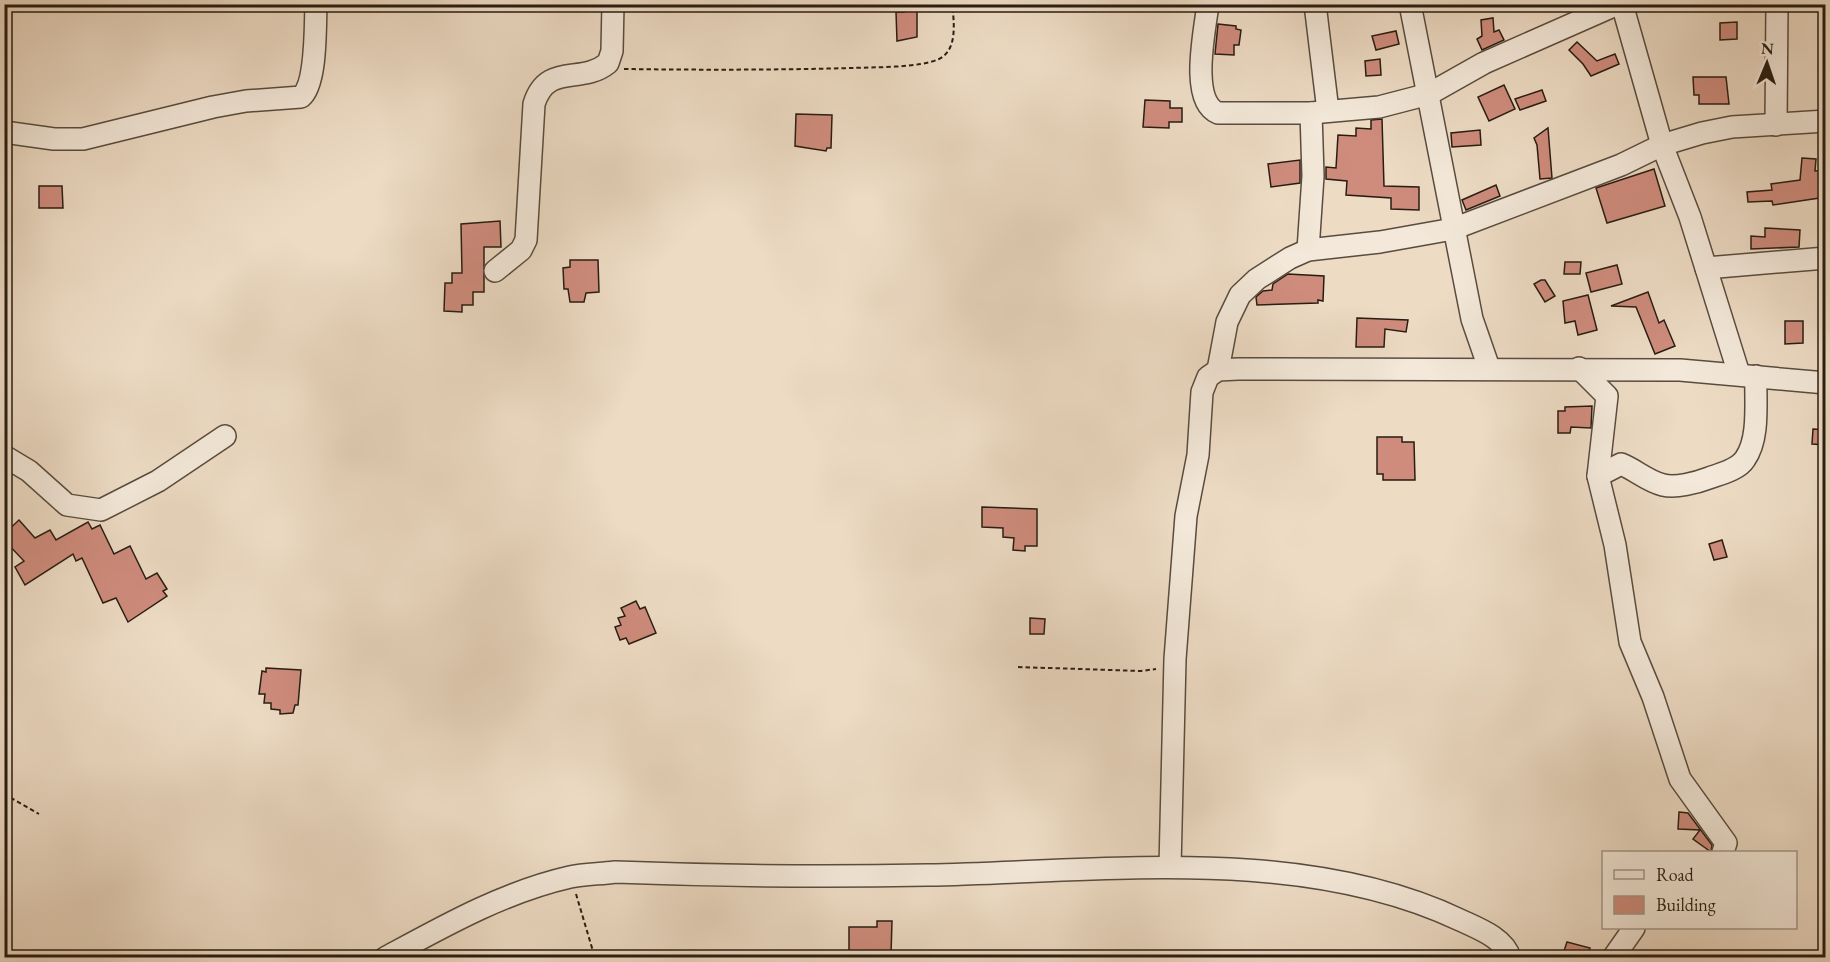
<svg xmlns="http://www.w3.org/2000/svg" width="1830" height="962" font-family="'EB Garamond',serif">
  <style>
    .building { fill: #cf8c7d; stroke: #281d12; stroke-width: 1.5 }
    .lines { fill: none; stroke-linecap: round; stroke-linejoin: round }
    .minor-casing { stroke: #594c3e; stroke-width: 24 }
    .path { stroke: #281d12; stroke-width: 2; stroke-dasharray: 4.5 3; stroke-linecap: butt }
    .minor { stroke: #f3e8d9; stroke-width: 21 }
  </style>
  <rect width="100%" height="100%" fill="#eddbc4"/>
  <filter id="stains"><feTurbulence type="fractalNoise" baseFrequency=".00333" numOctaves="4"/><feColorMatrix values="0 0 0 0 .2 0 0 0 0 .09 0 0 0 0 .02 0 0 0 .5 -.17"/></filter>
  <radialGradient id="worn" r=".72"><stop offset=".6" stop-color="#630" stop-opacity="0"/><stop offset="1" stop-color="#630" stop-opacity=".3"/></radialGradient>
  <g class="building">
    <polygon points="904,4 917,4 917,37 897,41 896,12 904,12"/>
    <polygon points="1493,18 1494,32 1499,30 1504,40 1482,50 1477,39 1482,36 1481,20"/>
    <polygon points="1737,22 1737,39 1720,40 1720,23"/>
    <polygon points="1218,24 1236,26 1236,29 1241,30 1239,45 1234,45 1234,55 1215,54"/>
    <polygon points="1396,31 1399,44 1376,50 1372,36"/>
    <polygon points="1577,42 1597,61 1615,54 1619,64 1591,76 1583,64 1569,50"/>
    <polygon points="1380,59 1381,75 1366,76 1365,61"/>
    <polygon points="1693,77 1726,77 1729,104 1699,104 1699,95 1694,95"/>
    <polygon points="1504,85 1515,109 1489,121 1478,97"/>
    <polygon points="1542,90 1546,101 1520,110 1515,99"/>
    <polygon points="1145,100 1170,101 1170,108 1182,108 1182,122 1169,122 1169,128 1143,127"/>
    <polygon points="796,114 832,115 831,148 827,148 826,151 795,146"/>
    <polygon points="1382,119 1384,186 1419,187 1419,210 1391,209 1391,198 1346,195 1347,181 1326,179 1326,167 1336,168 1338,135 1356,136 1356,128 1371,129 1371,120"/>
    <polygon points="1548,128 1552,178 1540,179 1537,145 1534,138"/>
    <polygon points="1480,130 1481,145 1452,147 1451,133"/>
    <polygon points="1802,158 1816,159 1815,171 1826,170 1826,197 1773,205 1772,201 1748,202 1747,192 1772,190 1771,184 1800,180"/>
    <polygon points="1300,160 1300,183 1271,187 1268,164"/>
    <polygon points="1654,169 1665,206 1607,223 1596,188"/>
    <polygon points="1496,185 1500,196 1466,210 1462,200"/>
    <polygon points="39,186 62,186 63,208 39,208"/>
    <polygon points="500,221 501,247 484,247 484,292 473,292 473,305 462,305 462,312 444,311 445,283 452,283 452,273 462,273 461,224"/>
    <polygon points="1765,228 1800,230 1799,247 1751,249 1751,236 1765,237"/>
    <polygon points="570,260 598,260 599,292 586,293 584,302 570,302 568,289 564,289 563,268 570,267"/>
    <polygon points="1565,262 1581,262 1580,274 1564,274"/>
    <polygon points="1617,265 1622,284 1591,292 1586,273"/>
    <polygon points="1288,274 1324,276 1323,301 1318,300 1318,303 1257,305 1256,297 1263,291 1272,290 1273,284"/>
    <polygon points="1541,280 1545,280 1555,296 1545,302 1534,284"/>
    <polygon points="1648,292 1659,323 1664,320 1675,346 1655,354 1636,307 1611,306"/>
    <polygon points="1588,295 1597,330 1578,335 1575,321 1565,323 1563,301"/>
    <polygon points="1357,318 1408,320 1406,332 1385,329 1384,347 1356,347"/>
    <polygon points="1785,321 1803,321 1803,343 1785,344"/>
    <polygon points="1592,406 1591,428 1571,427 1570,433 1558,433 1558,411 1565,411 1565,407"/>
    <polygon points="1813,429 1826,430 1826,445 1812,444"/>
    <polygon points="1377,437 1402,437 1402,442 1414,442 1415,480 1383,480 1383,474 1377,474"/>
    <polygon points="982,507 1037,509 1037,546 1025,546 1025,551 1013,550 1014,538 1003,537 1003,528 982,527"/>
    <polygon points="19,520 35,538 50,530 56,540 88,522 92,529 100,525 114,554 130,546 146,579 157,573 167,589 163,591 167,596 128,622 116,598 103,603 82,558 76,561 73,554 25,585 15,567 24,561 4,540 4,534"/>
    <polygon points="1722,540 1727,557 1714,560 1709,544"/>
    <polygon points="636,601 640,609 645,607 656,633 629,644 626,638 620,640 615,627 621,625 618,618 625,616 621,608"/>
    <polygon points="1030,618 1045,619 1044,634 1030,634"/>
    <polygon points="266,668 301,670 298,705 295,705 293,713 280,714 280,710 271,709 271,703 264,703 265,694 259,694 262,671 266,672"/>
    <polygon points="1679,812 1688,813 1712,845 1711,852 1693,839 1700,830 1678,829"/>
    <polygon points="877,921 892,921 891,955 860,957 860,952 849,952 849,927 877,927"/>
    <polygon points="1567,942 1590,948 1587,957 1562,957"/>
  </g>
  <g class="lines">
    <defs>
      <g id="minor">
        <path d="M1208,4C1205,30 1189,101 1218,113H1311L1379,107L1429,94L1484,63L1618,4"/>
        <polyline points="1315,4 1328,111"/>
        <polyline points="1410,4 1472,319 1489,368"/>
        <polyline points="1622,4 1662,145 1690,217 1739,374"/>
        <polyline points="1776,125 1777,4"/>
        <path d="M4,132L54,139H83L213,107L246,101L301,97C317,84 315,26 316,4"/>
        <polyline points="1308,250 1313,176 1311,113"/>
        <polyline points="1706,268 1826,258"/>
        <path d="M495,271L521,250L526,240L534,104C547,62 581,85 608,63L612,51L613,4"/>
        <polyline points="1579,368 1607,396 1598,476 1615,545 1630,642 1653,697 1680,779 1726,843 1723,852"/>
        <polyline points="1218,370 1227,322 1240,295 1257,279 1290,258 1308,250 1380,242 1453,229 1621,165 1662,145 1702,133 1732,127 1826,121"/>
        <polyline points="4,456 29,471 67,505 101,510 158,481 225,436"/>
        <path d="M1598,476L1621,464C1636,470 1647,481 1663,485C1676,488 1696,483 1709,478C1720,474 1738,470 1745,459C1760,438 1755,401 1756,376"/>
        <polyline points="1170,867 1175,659 1186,516 1198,455 1202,392 1208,377 1218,370 1238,369 1680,370 1826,383"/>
        <path d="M385,958C444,926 504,892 570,877C584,874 601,874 615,872C720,876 824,877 928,875C1100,872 1300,844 1460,920C1477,928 1505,938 1510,958"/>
        <polyline points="1613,958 1634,928"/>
      </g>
    </defs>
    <use href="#minor" class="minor-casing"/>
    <g class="path">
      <path d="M624,69C700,70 776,70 853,68C875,67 919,68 939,59C958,50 954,21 952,4"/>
      <polyline points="1018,667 1141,671 1156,669"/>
      <polyline points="4,794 39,814"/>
      <polyline points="576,894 595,958"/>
    </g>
    <use href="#minor" class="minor"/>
  </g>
  <rect width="1830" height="962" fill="none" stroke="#eddbc4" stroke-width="24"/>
  <rect x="6" y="6" width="1818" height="950" fill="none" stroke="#281d12" stroke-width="3"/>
  <rect x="12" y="12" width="1806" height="938" fill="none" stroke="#281d12" stroke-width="1.5"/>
  <rect x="1602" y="851" width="195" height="78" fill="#f3e8d9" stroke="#a29789" stroke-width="1.5"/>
  <rect x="1614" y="870" width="30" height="9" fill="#f3e8d9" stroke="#a29789" stroke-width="1.5"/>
  <text x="1656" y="881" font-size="18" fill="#281d12">Road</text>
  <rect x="1614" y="896" width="30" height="18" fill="#cf8c7d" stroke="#a29789" stroke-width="1.5"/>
  <text x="1656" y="911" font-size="18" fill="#281d12">Building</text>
  <g transform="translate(1767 63) rotate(2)" stroke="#f3e8d9" stroke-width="4.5" paint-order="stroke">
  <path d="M0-4.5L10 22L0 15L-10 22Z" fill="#281d12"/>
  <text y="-9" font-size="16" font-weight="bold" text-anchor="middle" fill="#281d12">N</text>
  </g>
  <rect width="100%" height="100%" filter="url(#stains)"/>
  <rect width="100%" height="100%" fill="url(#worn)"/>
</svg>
